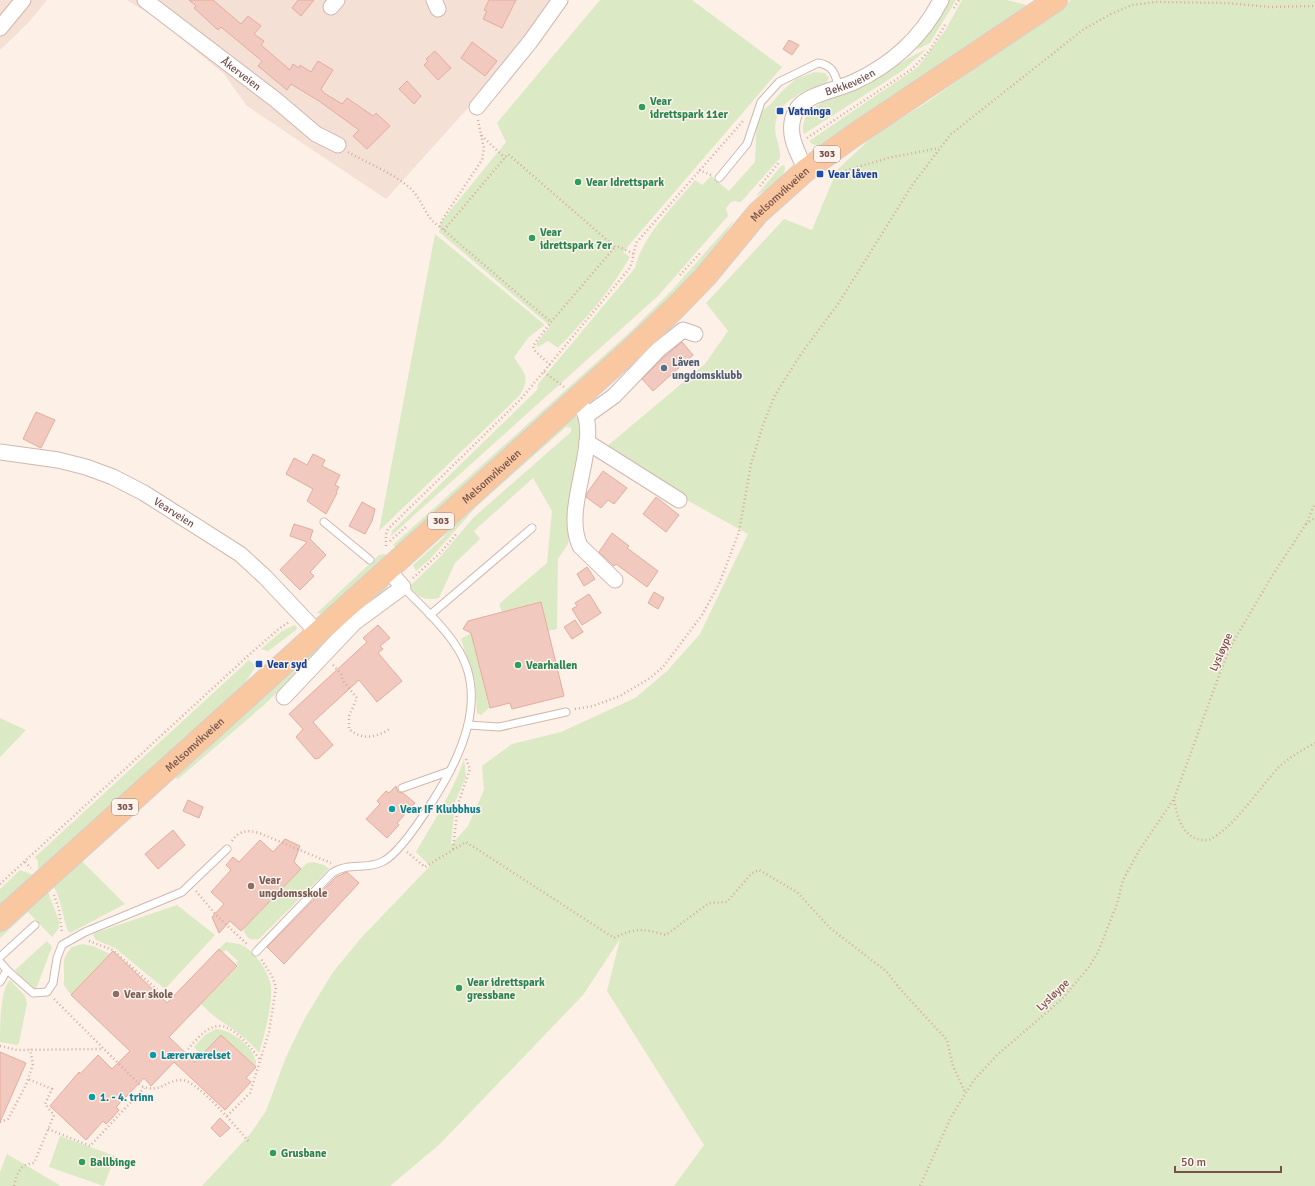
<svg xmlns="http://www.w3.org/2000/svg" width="1315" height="1186" font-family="Signika,sans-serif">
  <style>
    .residential { fill: #f4e0d5 }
    .green { fill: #dbeac5 }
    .building { fill: #f1c9be; stroke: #e4ac9f }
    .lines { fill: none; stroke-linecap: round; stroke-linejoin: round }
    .lane-casing { stroke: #d0b8af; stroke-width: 9 }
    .street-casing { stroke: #d0b8af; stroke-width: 17 }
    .primary-casing { stroke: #d8cfcd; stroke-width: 24 }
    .path { stroke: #d6aca1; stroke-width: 2.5; stroke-dasharray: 1 3; stroke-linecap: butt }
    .lane { stroke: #fff; stroke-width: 7 }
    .street { stroke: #fff; stroke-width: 15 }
    .primary { stroke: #f9c7a0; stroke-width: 22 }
    .leisure-dot { fill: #2e9e5b; stroke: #fff4ed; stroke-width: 1.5 }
    .transit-dot { fill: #1a4fb4; stroke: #fff4ed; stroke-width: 1.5 }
    .service-dot { fill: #5c6f8a; stroke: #fff4ed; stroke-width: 1.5 }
    .culture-dot { fill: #0f9aa8; stroke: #fff4ed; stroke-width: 1.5 }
    .education-dot { fill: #8d6e63; stroke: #fff4ed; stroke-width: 1.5 }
    .labels { text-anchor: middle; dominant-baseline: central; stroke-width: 3; stroke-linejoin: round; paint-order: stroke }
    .shield { fill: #fff4ed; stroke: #9e837c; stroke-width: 1 }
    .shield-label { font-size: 10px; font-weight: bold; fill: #75524b }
    .street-label { font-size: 11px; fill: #75524b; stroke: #fff4ed }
    .leisure-label { font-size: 11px; font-weight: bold; fill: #27864d; stroke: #fff4ed; text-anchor: start }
    .transit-label { font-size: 11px; font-weight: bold; fill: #164399; stroke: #fff4ed; text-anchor: start }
    .service-label { font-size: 11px; font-weight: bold; fill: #4e5e75; stroke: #fff4ed; text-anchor: start }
    .culture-label { font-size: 11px; font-weight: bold; fill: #0d838f; stroke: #fff4ed; text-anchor: start }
    .education-label { font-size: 11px; font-weight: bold; fill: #785e54; stroke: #fff4ed; text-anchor: start }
  </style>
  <rect width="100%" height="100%" fill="#fcf0e7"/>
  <g class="residential">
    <polygon points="0,0 47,0 29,22 0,50"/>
    <polygon points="127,0 565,0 386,199 247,106 224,74 159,20"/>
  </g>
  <g class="green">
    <path d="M600,0H692L782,67L623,252L630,257C611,290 585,320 558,348L548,341L538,347L536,344L550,326L439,232L441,222L506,142L497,123Z"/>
    <polygon points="949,0 956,0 930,43 916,50"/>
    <path d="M962,0H1006L1027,5L947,65L827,144C819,146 815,147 809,141L918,67L946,29Z"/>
    <path d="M1071,0H1315V1186H674L704,1145L607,991L620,939L583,995L440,1144L390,1186H202L251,1133L266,1111L286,1057L305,1018L333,972L361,938L430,866L416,852C433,822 453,792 464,759L466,777L455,802L451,845L468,826L484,790L482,766L512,744L561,732L635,698L666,672L700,634L748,534L665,488L606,447L705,364L728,331L706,303L784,219L812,230L837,170L875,134L926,103Z"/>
    <path d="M927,49L902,71L804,134C801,126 804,118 810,112C824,96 852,92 871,82C890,71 907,57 927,49Z"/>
    <path d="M815,72L825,73L829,78L827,82C804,92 777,99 775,128C775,138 781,148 780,158L741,202L734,201L731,202L726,208L728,216L658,296L391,536L392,531L537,390L538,384L635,268C642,236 675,205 695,180L702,185L711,176L729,191L755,162L757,115L771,104L781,92L796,79Z"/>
    <path d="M782,165L785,166C785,182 767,189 755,197Z"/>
    <polygon points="734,220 713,255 669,303 397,549 393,545 630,332 672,290"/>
    <path d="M435,234L545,325L529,337L514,357C524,374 531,376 520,395L379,531Z"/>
    <path d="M572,414L582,420L580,454L568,544L558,559L557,629L548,631L541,602L502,612L499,604L547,563L552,511L533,478L474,531L480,539L455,563L439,598C425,601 418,598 410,586L440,557L473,518L571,432V428L566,427L477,506L429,560L416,571L413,565L443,538L457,519Z"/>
    <polygon points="384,554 389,555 323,614 317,613 379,555"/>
    <polygon points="381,586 389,587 391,588 342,630 264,705 177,780 175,773"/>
    <polygon points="295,625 297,628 296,630 268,651 261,649 282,631"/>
    <polygon points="471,633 489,708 481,715 477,713 475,682 461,639"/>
    <polygon points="249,660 256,666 239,692 0,909 0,889 20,870 34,875 38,871 38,861 35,857"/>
    <polygon points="0,718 26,730 0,757"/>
    <path d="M79,858L125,904L70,933C64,929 62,897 53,886L48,892L59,921V928L52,937L28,912L0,938V930Z"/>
    <path d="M314,862L324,865L329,869L259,939C249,941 247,938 243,929L307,863Z"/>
    <polygon points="177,905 215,935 165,989 115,948 96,940 93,935 95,933"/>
    <polygon points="47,941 52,947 36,989 24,981 15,970"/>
    <path d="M226,942C230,943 235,943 239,944C253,948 269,972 271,986C273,1003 264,1037 259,1053C247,1038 233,1029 218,1019C212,1015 206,1009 201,1004L238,966L236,963L238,961L226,950L223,952L219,949Z"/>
    <polygon points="82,944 93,946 110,954 71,995 64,985 64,960 67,953 72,947"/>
    <path d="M10,980L25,996L27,1003L19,1043L17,1045L0,1042C0,1026 0,990 10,980Z"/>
    <path d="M216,1029C233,1030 258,1050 256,1067L221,1035L202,1055L194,1047L205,1035Z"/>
    <polygon points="60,1136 115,1156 104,1186 49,1167"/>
    <polygon points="7,1154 61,1186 0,1186 0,1172"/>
  </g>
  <g class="building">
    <polygon points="189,0 213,0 241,24 248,16 261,26 254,34 264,41 261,45 290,70 293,64 299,68 300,65 311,72 318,61 333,70 321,89 324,93 342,104 347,98 373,116 376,113 390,126 367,149 353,136 359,130 319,101 291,84 287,90 258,66 262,61 221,27 218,30 194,8 196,6"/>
    <polygon points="298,0 314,0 301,16 292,8"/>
    <polygon points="489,0 516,0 502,28 483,19 487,11 484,10"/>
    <polygon points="789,40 799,45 792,55 783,49"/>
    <polygon points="472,42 497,61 485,76 461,58"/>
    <polygon points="435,51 451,68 438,80 424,65 428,61 426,59"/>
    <polygon points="407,81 421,96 414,104 399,89"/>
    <polygon points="682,342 693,355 653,391 642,379 664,357"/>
    <polygon points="36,412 55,420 41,448 23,439"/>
    <polygon points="313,454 325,460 322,466 340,475 335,485 339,487 336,492 337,493 326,514 307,501 313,489 286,474 294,458 307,465"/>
    <polygon points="603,471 627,488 614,504 608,500 601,508 586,497 587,493"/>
    <polygon points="656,497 679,515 666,532 643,514"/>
    <polygon points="362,502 375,509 372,521 365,534 349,526"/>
    <polygon points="294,524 313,530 310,539 326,555 310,572 314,576 300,590 280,570 307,542 290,536"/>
    <polygon points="612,533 629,546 627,548 658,571 647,587 616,564 614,566 599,552"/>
    <polygon points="587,567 595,579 584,586 577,574"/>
    <polygon points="654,592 664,598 658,609 648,603"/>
    <polygon points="589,594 601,613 582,625 572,609 577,606 575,603"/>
    <polygon points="541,602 564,696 512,709 510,703 490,708 471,633 463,629 468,621"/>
    <polygon points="575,620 583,632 572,639 564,627"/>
    <polygon points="378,625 390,638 380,646 383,649 378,653 402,681 377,702 359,680 313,722 333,745 319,758 315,759 296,737 303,729 289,714 367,642 363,638"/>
    <polygon points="396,786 398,792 403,793 415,803 397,823 399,825 387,838 366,819 380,804 377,801 386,791 389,793"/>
    <polygon points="188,800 203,807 199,818 183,811"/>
    <polygon points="173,830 185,845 158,869 145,854"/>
    <polygon points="285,839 300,846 294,862 301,869 241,931 230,921 219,933 212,917 224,904 211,892 231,870 226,865 233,857 239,862 260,840 273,852"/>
    <polygon points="347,872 359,883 284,964 267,947 336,877"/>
    <polygon points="219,949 237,966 169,1037 195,1062 221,1035 256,1067 246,1078 251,1082 225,1110 174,1062 151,1086 144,1078 116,1107 119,1110 112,1118 106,1124 103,1121 86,1140 50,1106 79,1072 80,1074 98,1055 112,1069 130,1051 71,995 113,951 167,1003"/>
    <polygon points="0,1052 26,1063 0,1122"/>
    <polygon points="220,1118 230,1128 220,1137 211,1128"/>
  </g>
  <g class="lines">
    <defs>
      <g id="lane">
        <path d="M719,178L747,144L761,102L779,82L818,63C833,65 835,74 839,87"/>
        <polyline points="324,522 370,560"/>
        <polyline points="430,615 532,528"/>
        <polyline points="468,725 499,727 566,712"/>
        <polyline points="402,788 450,771"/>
        <path d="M256,952L332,873C348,862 365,870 382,862C399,854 422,818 432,802C461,757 490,696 456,646C442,624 421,606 403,587"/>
        <polyline points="0,957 35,925"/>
        <polyline points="0,962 7,970 0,982"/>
        <polyline points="7,970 33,993 47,992 53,983 57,958 62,945 85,932 182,892 227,849"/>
      </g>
      <g id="street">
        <path id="s1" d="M145,0L276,100L316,134L338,145"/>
        <polyline points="434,0 438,9"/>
        <polyline points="331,7 337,0"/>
        <polyline points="0,28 23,0"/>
        <polyline points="477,107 530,42 560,0"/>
        <path id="s2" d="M806,170C797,152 784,130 797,109C805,95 839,89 854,82C891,65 922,37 941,0"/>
        <path d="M577,400C608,433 560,504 580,546L615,580"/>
        <polyline points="586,416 614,396 658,350 683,330 695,334"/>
        <polyline points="587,442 679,500"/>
        <path id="s3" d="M0,452L58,460L86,467L113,477L144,493L240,554L265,577L317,632"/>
        <polyline points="284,697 354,623 403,587 388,570"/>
      </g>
      <g id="primary">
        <path id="s4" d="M0,920L632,349L676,307L705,277L758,213L806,170L853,136L1056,0"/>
      </g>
    </defs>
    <use href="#lane" class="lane-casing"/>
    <use href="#street" class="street-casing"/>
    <use href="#primary" class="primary-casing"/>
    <g class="path">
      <polyline points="954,8 959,0"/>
      <polyline points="478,120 481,135 505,158"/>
      <polyline points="807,138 912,69 930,50 945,25"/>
      <path d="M348,152C369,164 393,173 410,188C423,200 425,218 440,227L551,322"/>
      <polyline points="699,170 711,175"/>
      <polyline points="834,174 888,158 939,148"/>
      <polyline points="760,186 780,161"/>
      <polyline points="440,227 442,220 482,160 484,148 481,135"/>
      <polyline points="444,230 508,154 615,247 619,247 634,254"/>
      <polyline points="680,275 701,252"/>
      <polyline points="550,365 534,350 533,346 551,322 615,247"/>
      <polyline points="544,372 564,387"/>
      <polyline points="1306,524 1315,518"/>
      <polyline points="390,541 407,526"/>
      <path d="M386,546V534L388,529L520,400L629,269C634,260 633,251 637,242L743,121"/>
      <polyline points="413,578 441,552 457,533"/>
      <path d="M333,665L341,674L343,681L357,698L349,716V729C362,741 378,737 391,728"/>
      <polyline points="575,709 593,706 620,696 650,678 663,667 702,615 719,584 739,532 751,464 763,425 775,395 801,354 838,304 913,184 951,134 1084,29 1111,14 1132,5 1155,2 1227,3 1269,7 1315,6"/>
      <path d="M1174,800C1178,820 1184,842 1209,840C1235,827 1259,788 1279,767C1290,757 1302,750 1315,743"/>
      <path d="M232,841C239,830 248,830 259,833L331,863"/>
      <polyline points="453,849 458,804 470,769 466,759"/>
      <path d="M407,852L425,867L466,842L614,938C636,927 644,929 666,935L709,903L727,902L752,873L759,870L797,892L830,928L886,971L901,990L947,1040L953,1066L965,1092"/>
      <polyline points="25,862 31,868"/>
      <polyline points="0,884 251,653 280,628 289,622"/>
      <polyline points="196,891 216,915 248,945"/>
      <polyline points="54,895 59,909 62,933"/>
      <polyline points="89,941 113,950 164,996"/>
      <path d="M54,999L141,1086C161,1094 165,1080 182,1080C197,1080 238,1129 249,1142"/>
      <polyline points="0,1046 17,1050 103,1049"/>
      <path d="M188,1049C196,1040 206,1027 218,1026C233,1024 253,1050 261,1061"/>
      <polyline points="227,1116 250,1093 269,1032 276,987 272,976 261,959"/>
      <polyline points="0,1122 8,1119 26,1085 33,1064 30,1049"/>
      <polyline points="48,1129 90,1146 144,1088"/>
      <path d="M14,1186C17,1173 20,1164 34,1163L54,1115L45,1104L52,1089L28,1079"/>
      <polyline points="920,1186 951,1117 974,1080 997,1055 1061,1000 1089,967 1098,952 1117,904 1123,880 1140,849 1174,799 1221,670 1232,644 1272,576 1306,524 1315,503"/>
    </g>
    <use href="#lane" class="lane"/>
    <use href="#street" class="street"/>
    <use href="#primary" class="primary"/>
  </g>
  <g class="leisure-dot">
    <circle cx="642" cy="107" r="4"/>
    <circle cx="578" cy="182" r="4"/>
    <circle cx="532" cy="238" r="4"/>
    <circle cx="518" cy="665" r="4"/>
    <circle cx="459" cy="988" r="4"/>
    <circle cx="273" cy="1153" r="4"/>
    <circle cx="82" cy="1162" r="4"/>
  </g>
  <g class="transit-dot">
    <rect x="776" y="107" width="8" height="8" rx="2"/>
    <rect x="816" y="170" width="8" height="8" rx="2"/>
    <rect x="255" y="660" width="8" height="8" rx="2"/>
  </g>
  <circle class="service-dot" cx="664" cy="368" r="4"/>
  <g class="culture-dot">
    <circle cx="392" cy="809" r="4"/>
    <circle cx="153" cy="1055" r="4"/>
    <circle cx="92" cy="1097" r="4"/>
  </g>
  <g class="education-dot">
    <circle cx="251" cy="886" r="4"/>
    <circle cx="116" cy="994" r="4"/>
  </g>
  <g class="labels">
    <g class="shield">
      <rect x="814" y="146" width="26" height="16" rx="3"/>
      <rect x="428" y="513" width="26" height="16" rx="3"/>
      <rect x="112" y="799" width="26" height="16" rx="3"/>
    </g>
    <g class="shield-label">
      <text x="827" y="154">303</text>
      <text x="441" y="521">303</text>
      <text x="125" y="807">303</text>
    </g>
    <g class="street-label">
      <text stroke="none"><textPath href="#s1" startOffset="121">Åkerveien</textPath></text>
      <text stroke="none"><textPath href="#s2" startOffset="125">Bekkeveien</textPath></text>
      <text stroke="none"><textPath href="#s4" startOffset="1066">Melsomvikveien</textPath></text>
      <text stroke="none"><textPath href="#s4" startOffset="662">Melsomvikveien</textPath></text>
      <text stroke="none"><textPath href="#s3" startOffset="187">Vearveien</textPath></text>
      <text transform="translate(1221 652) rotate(-66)">Lysløype</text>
      <text stroke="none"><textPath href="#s4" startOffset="262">Melsomvikveien</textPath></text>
      <text transform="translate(1053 995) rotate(-44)">Lysløype</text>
    </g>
    <g class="leisure-label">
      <text x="650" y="101">Vear<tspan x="650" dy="13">idrettspark 11er</tspan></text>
      <text x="586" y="182">Vear Idrettspark</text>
      <text x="540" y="232">Vear<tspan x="540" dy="13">idrettspark 7er</tspan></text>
      <text x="526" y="665">Vearhallen</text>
      <text x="467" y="982">Vear idrettspark<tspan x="467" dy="13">gressbane</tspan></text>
      <text x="281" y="1153">Grusbane</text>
      <text x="90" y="1162">Ballbinge</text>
    </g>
    <g class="transit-label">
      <text x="788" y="111">Vatninga</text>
      <text x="828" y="174">Vear låven</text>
      <text x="267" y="664">Vear syd</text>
    </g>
    <g class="service-label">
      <text x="672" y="362">Låven<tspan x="672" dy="13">ungdomsklubb</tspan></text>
    </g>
    <g class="culture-label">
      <text x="400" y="809">Vear IF Klubbhus</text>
      <text x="161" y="1055">Lærerværelset</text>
      <text x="100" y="1097">1. - 4. trinn</text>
    </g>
    <g class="education-label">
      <text x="259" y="880">Vear<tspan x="259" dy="13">ungdomsskole</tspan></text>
      <text x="124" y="994">Vear skole</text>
    </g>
  </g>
  <path d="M1175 1166v6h106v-6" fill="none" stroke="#75524b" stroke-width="2"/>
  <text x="1181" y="1166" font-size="12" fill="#75524b" stroke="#fff4ed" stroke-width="3" paint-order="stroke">50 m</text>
</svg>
